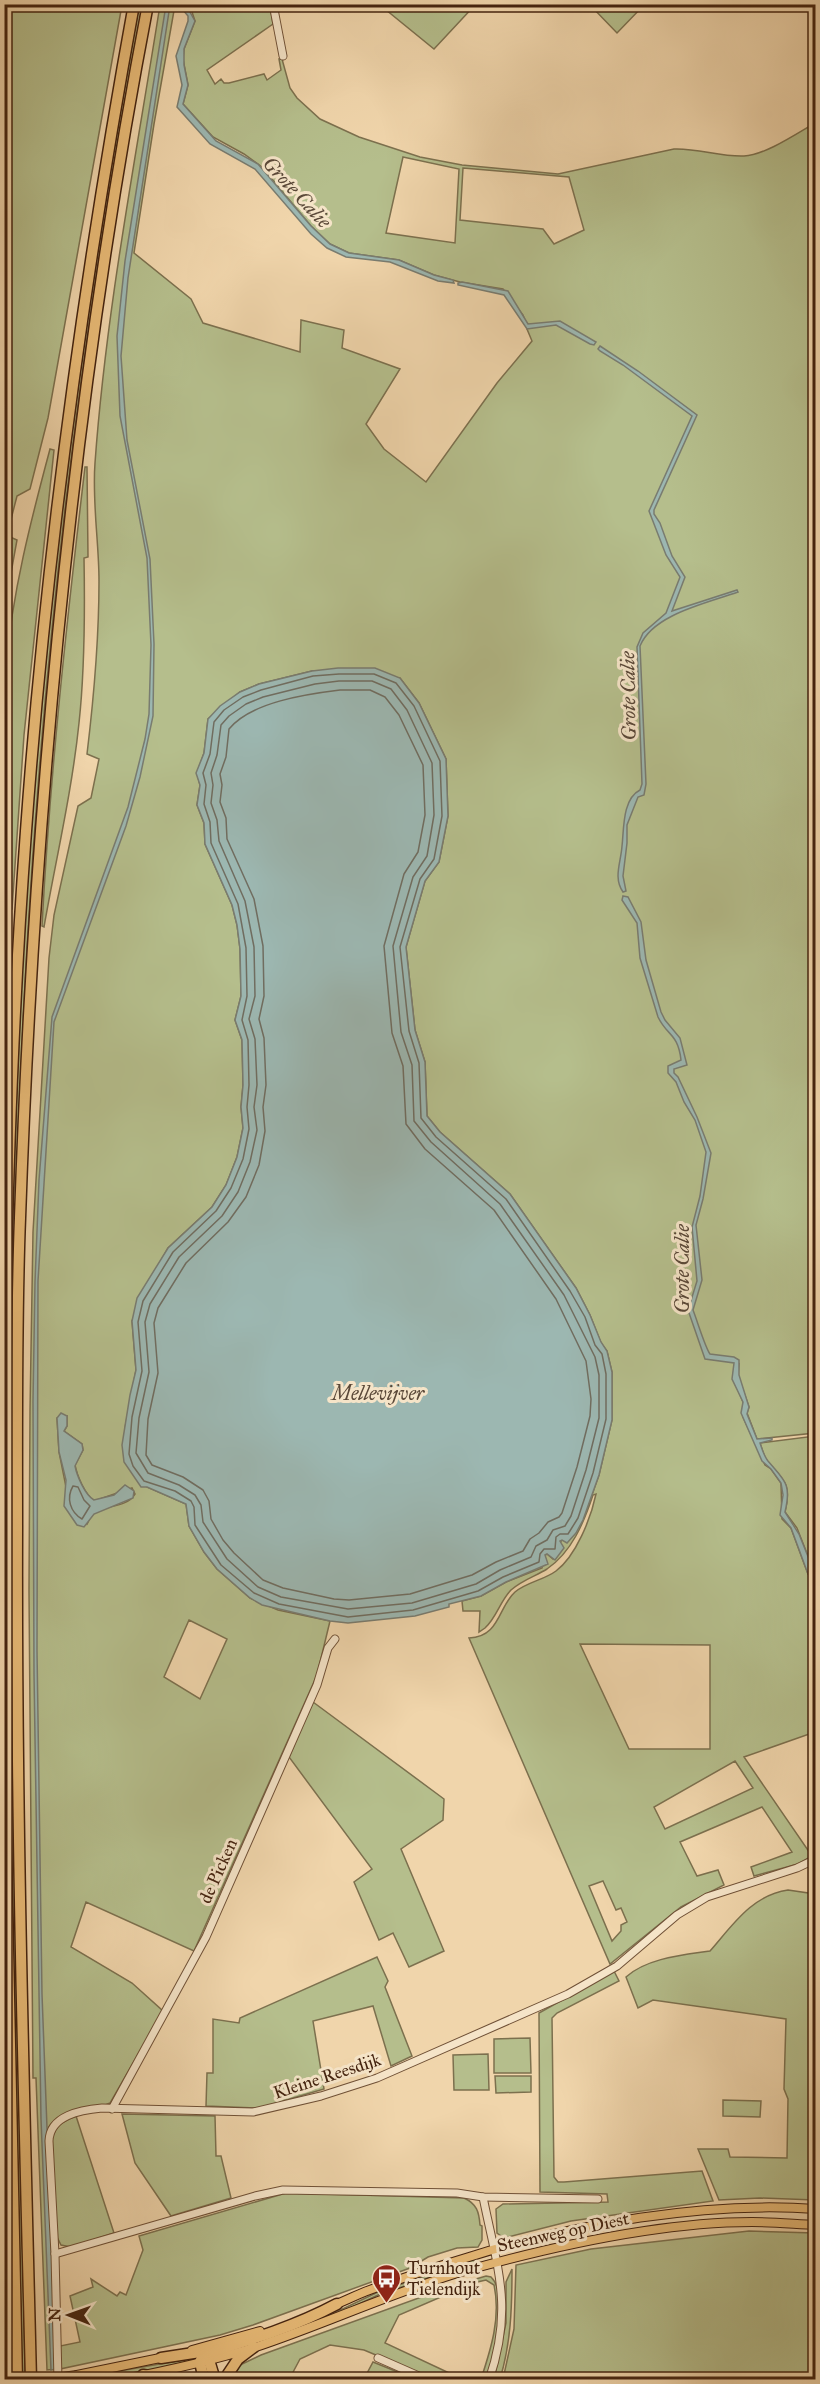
<svg xmlns="http://www.w3.org/2000/svg" width="820" height="2384" font-family="'IM FELL Great Primer',serif">
  <style>
    .green { fill: #b5be8c; stroke: #7c704e; stroke-width: 1.5; fill-rule: evenodd }
    .water { fill: #9cb7b1; stroke: #797c70; stroke-width: 1.5 }
    .lines { fill: none; stroke-linecap: round; stroke-linejoin: round }
    .shore { stroke: #706d60; stroke-width: 1.5 }
    .minor-casing { stroke: #6f5036; stroke-width: 9 }
    .major-casing { stroke: #44230f; stroke-width: 10 }
    .highway-casing { stroke: #44230f; stroke-width: 13 }
    .minor { stroke: #f5e4c8; stroke-width: 7 }
    .major { stroke: #e8ba76; stroke-width: 8 }
    .highway { stroke: #e8ba76; stroke-width: 10 }
    .major-bridge-casing { stroke: #44230f; stroke-width: 10; stroke-linecap: butt }
    .major-bridge { stroke: #e8ba76; stroke-width: 8 }
    .labels { text-anchor: middle; dominant-baseline: central; stroke-width: 6; stroke-linejoin: round; paint-order: stroke }
    .street-label { font-size: 18px; fill: #44230f; stroke: #f5e4c8 }
    .poi-label { font-size: 18px; fill: #44230f; stroke: #f5e4c8; text-anchor: start }
    .water-label { font-size: 20px; font-style: italic; fill: #5a4838; stroke: #f5e4c8 }
  </style>
  <rect width="100%" height="100%" fill="#f0d5ab"/>
  <filter id="stains"><feTurbulence type="fractalNoise" baseFrequency=".00333" numOctaves="4"/><feColorMatrix values="0 0 0 0 .2 0 0 0 0 .09 0 0 0 0 .02 0 0 0 .5 -.17"/></filter>
  <radialGradient id="worn" r=".72"><stop offset=".6" stop-color="#630" stop-opacity="0"/><stop offset="1" stop-color="#630" stop-opacity=".3"/></radialGradient>
  <g class="green">
    <polygon points="4,5 122,5 48,418 30,489 17,496 8,531 10,537 17,540 5,606"/>
    <path d="M139,5H143C83,315 45,631 27,947C17,1123 14,1298 11,1474L8,1471C11,1244 16,1017 34,790C55,527 92,265 139,5Z"/>
    <path d="M160,5H175L154,124L134,253L191,299L203,323L300,352L301,320L344,330L342,348L400,369L366,424L384,449L426,482L497,383L532,341L527,329L530,325L526,323L523,315L503,289L460,282L434,275L399,260L349,253L330,244L311,226L262,167L244,154L213,137L183,104L188,85L183,59L184,49L195,21L192,12L205,5H270L273,24L207,70L215,84L221,79L224,83H229L264,74L267,80L281,70L279,59H282L290,88L297,98L320,119L359,137L420,157L462,165L558,174L674,149C698,148 720,157 744,156C765,155 796,134 815,123V1433L757,1439L747,1413L749,1407L738,1375L739,1363L735,1383L743,1402V1417L765,1465L771,1469L781,1483L782,1519L791,1528L808,1574L816,1583V1668C811,1679 815,1717 815,1732L744,1757L812,1856L798,1864L754,1876L751,1867L792,1852L762,1807L680,1842L697,1876L718,1870L724,1885L681,1907L610,1964L469,1638C500,1637 498,1607 515,1592C527,1582 544,1580 556,1571C576,1556 591,1518 596,1494L593,1495C584,1522 572,1552 547,1569C536,1576 522,1580 511,1590C500,1601 497,1617 485,1628L479,1632L480,1611H463L462,1601L481,1596L506,1582L542,1568L545,1555L547,1554L553,1559L562,1539L583,1520L599,1475L612,1420V1372L607,1351L601,1343L590,1315L576,1288L510,1194L440,1132L427,1116L425,1062L415,1030L406,947L425,881L439,862L448,816L446,759L419,703L400,678L312,671L259,684L240,692L208,719L204,753L197,773L200,785L197,805L204,823L205,844L232,905L237,925L240,949L241,996L235,1020L242,1040L243,1085L241,1107L243,1128L237,1157L226,1185L212,1207L168,1248L154,1273L132,1321L136,1370L125,1428L147,1487L186,1504L189,1526L204,1552L217,1569L250,1598L278,1610L330,1621L317,1675L194,1951L86,1902L71,1947L132,1983L163,2011L110,2103C89,2113 57,2107 46,2132L56,2369L47,2370L36,2078H33L29,1591L30,1410L33,1232L49,958L54,915L78,806L91,798L99,759L87,754C94,696 99,639 99,581C99,542 92,502 95,463C106,310 136,157 160,5ZM403,157L459,169L455,243L386,233ZM463,168L569,177L584,230L554,244L543,229L460,220ZM67,1416V1426L64,1431L82,1444L83,1450L75,1465C77,1476 85,1494 94,1501L132,1488L135,1494C126,1509 102,1504 92,1515C89,1518 89,1521 87,1524L66,1487L59,1452L57,1418ZM189,1620L227,1639L200,1699L164,1677ZM580,1644L710,1645V1749H629ZM735,1761L753,1788L665,1829L654,1807ZM603,1881L616,1910L621,1908L627,1922L621,1925V1931L612,1941L589,1886Z"/>
    <polygon points="380,5 475,5 434,49"/>
    <polygon points="590,5 644,5 617,33"/>
    <path d="M50,449L54,450L24,735L12,909H10C5,829 0,747 6,667C12,593 31,520 50,449Z"/>
    <path d="M85,467H87L88,557L84,558C85,613 85,668 79,723C72,791 56,859 44,927L42,926C50,773 67,619 85,467Z"/>
    <path d="M815,1436V1574L797,1528L785,1512C792,1484 784,1480 767,1461C764,1456 762,1449 760,1443Z"/>
    <polygon points="8,1676 12,1676 25,2374 21,2374"/>
    <polygon points="313,1702 444,1799 443,1820 401,1849 444,1951 409,1967 393,1933 379,1940 354,1882 372,1869 289,1757"/>
    <path d="M788,1890L815,1894V2200L760,2198L719,2200L698,2149H728L730,2157L787,2158L788,2099L784,2089L786,2019L653,2000L638,2008L626,1977C647,1958 683,1955 710,1951C732,1926 752,1895 788,1890Z"/>
    <polygon points="377,1957 388,1981 385,1987 412,2056 391,2066 373,2006 313,2021 324,2089 259,2108 206,2106 207,2073 213,2073 213,2019 239,2023 240,2018"/>
    <polygon points="614,1971 619,1981 557,2013 552,2018 554,2177 558,2182 564,2182 702,2171 713,2201 571,2221 504,2238 497,2233 496,2209 503,2204 608,2202 607,2194 540,2192 539,2013"/>
    <polygon points="530,2038 531,2073 494,2073 494,2039"/>
    <polygon points="488,2054 489,2090 454,2090 453,2055"/>
    <polygon points="495,2076 531,2076 531,2092 496,2093"/>
    <polygon points="723,2100 761,2101 760,2117 723,2116"/>
    <polygon points="122,2114 215,2116 216,2156 221,2156 231,2198 171,2216 135,2163"/>
    <path d="M76,2116L114,2233L71,2247L61,2245L56,2235L52,2140C55,2125 62,2122 76,2116Z"/>
    <path d="M286,2193L464,2198C477,2204 479,2212 480,2225L482,2226V2240L478,2247L457,2248L428,2257L410,2268L253,2325L220,2335L60,2369V2346L80,2342L70,2296L93,2287L91,2279L117,2296L120,2292L126,2295L143,2250L139,2236Z"/>
    <polygon points="749,2231 815,2233 815,2365 803,2379 577,2380 566,2373 562,2379 503,2379 514,2329 516,2265 591,2249"/>
    <polygon points="474,2259 475,2262 378,2295 329,2318 280,2333 328,2316 376,2293"/>
    <path d="M512,2269C512,2307 511,2343 500,2379H494L506,2323V2282Z"/>
    <path d="M486,2276L491,2277C509,2295 495,2351 489,2373L486,2379H481C491,2349 501,2317 494,2285L486,2280L477,2282L476,2279Z"/>
    <polygon points="463,2282 464,2287 399,2315 385,2343 462,2379 433,2379 364,2350 330,2345 300,2359 291,2376 301,2379 232,2380 240,2365 261,2355"/>
    <polygon points="194,2358 195,2361 130,2374 87,2380 108,2373"/>
    <polygon points="373,2362 415,2379 364,2379"/>
  </g>
  <g class="water">
    <polygon points="166,5 170,5 128,278 121,356 127,440 150,559 154,644 153,716 140,777 126,826 54,1022 38,1281 37,1650 42,1994 56,2369 51,2370 41,2119 34,1674 33,1401 35,1282 39,1180 52,1017 128,807 145,739 149,714 151,645 147,558 120,416 117,336 125,261"/>
    <polygon points="179,5 186,5 195,21 184,49 184,65 188,85 183,104 216,141 258,164 311,226 330,244 349,253 399,260 434,275 453,280 454,283 438,281 390,262 346,257 327,248 311,234 255,169 210,144 177,107 182,85 176,56 188,21 188,16"/>
    <polygon points="462,282 508,291 528,324 560,321 596,342 594,345 590,344 556,325 527,329 504,295 458,285 458,283"/>
    <path d="M600,346L638,371L697,415L654,510V514L660,523L672,556L685,577L672,611L737,590L738,592C708,603 653,614 640,646L646,784L644,795L638,797L627,825V843L623,876L626,891L623,892C613,878 621,862 622,846C624,830 622,799 640,790L642,784L637,647L643,633L666,613L680,577L666,555L649,511L692,416L623,365L600,351L598,349Z"/>
    <polygon points="338,668 375,668 400,678 419,703 446,759 448,816 439,862 425,881 406,947 415,1030 425,1062 427,1116 440,1132 510,1194 576,1288 590,1315 601,1342 607,1351 612,1372 612,1420 599,1475 583,1520 576,1533 567,1543 562,1540 560,1541 564,1548 555,1560 547,1554 545,1555 548,1564 506,1582 481,1596 449,1604 449,1607 415,1616 348,1623 330,1621 262,1605 250,1598 217,1569 204,1552 189,1526 186,1504 147,1487 141,1487 124,1462 122,1445 130,1395 136,1370 132,1321 137,1298 168,1248 212,1207 226,1185 237,1157 243,1128 241,1107 243,1085 242,1040 235,1020 241,996 240,949 237,925 232,905 205,844 204,823 197,805 200,785 196,773 204,753 208,719 220,706 240,692 259,684 312,671"/>
    <path d="M623,896L628,897L641,922L646,960L661,1012L665,1020L680,1038L687,1065L674,1069V1073L678,1077L697,1117L711,1153L703,1199L696,1225L702,1280L693,1310C697,1320 705,1347 710,1354L734,1357L739,1360V1375L749,1407L747,1414L757,1439L772,1438V1440L760,1443C762,1449 764,1456 768,1461C784,1480 792,1483 785,1512L799,1534L815,1574V1583L808,1574L791,1528L780,1515L783,1495L781,1483L771,1469L762,1461L741,1413L743,1402L732,1379L734,1363L705,1359L688,1310L697,1281L692,1227L700,1196L706,1152L695,1120L684,1102L676,1082L668,1073V1066L681,1060C678,1033 667,1036 658,1017L640,958L637,923L622,900Z"/>
    <path d="M61,1413L67,1416V1426L64,1431L82,1444L83,1450L75,1466C77,1476 85,1495 94,1500L114,1495L125,1485L134,1491L133,1498L94,1514L84,1527L77,1525L64,1506L66,1480L59,1452L57,1418Z"/>
  </g>
  <g class="lines">
    <g class="shore">
      <polygon points="339,674 374,674 396,683 414,706 440,761 442,816 434,859 420,879 400,947 409,1031 419,1063 421,1118 436,1137 506,1199 570,1291 585,1317 595,1345 602,1354 606,1374 606,1419 593,1473 578,1518 568,1534 560,1534 556,1537 555,1549 544,1549 540,1554 539,1562 503,1577 478,1591 413,1610 348,1617 279,1604 254,1593 221,1565 195,1525 194,1507 191,1501 175,1491 144,1481 133,1466 129,1454 132,1417 142,1371 138,1322 143,1301 173,1252 216,1211 231,1188 243,1159 249,1129 247,1107 249,1085 248,1040 242,1020 247,996 246,948 238,904 211,843 210,822 204,804 206,785 203,773 210,754 214,722 224,710 243,697 261,690 313,676"/>
      <polygon points="339,681 372,681 391,689 407,710 432,763 434,815 427,856 413,877 393,946 401,1032 412,1065 414,1121 431,1142 500,1204 564,1295 595,1357 599,1375 599,1418 586,1470 571,1516 565,1526 553,1530 547,1540 536,1546 531,1557 500,1570 476,1584 412,1603 348,1609 281,1597 258,1587 227,1559 203,1522 201,1505 195,1495 179,1485 148,1473 136,1453 139,1418 149,1372 145,1322 150,1304 179,1257 222,1216 238,1192 250,1162 257,1130 254,1107 257,1085 255,1039 249,1019 255,996 254,947 245,901 219,841 217,820 211,803 213,785 211,773 217,755 221,725 229,716 246,704 263,697 315,684"/>
      <path d="M340,690H370L385,697L399,715L423,765L425,815L418,852L404,874L384,946L392,1033L403,1066L406,1124L425,1149L494,1210L556,1299L586,1361L591,1399L590,1416L577,1467L562,1513L559,1517L548,1522L539,1533L530,1539L523,1551L496,1562L472,1575L410,1594L349,1600L334,1599L283,1588L263,1580L234,1553L223,1540L211,1519L209,1501L203,1490L183,1477L152,1465L146,1455L148,1419L158,1373L154,1323L158,1308L186,1263L228,1222L246,1197L259,1165L265,1131L263,1107L266,1085L264,1038L259,1019L264,996L263,946L254,899L227,839L226,818L220,802L222,785L220,774L226,757L229,729C251,702 307,694 340,690Z"/>
      <path d="M73,1486L78,1487L84,1500L90,1506L82,1519C70,1512 66,1498 73,1486Z"/>
    </g>
    <defs>
      <g id="minor">
        <polyline points="273,4 283,56"/>
        <polyline points="112,2109 206,1937 317,1685 328,1648 335,1639"/>
        <path d="M483,2197C497,2267 514,2308 489,2380"/>
        <polyline points="55,2254 255,2196 283,2190 457,2193 483,2197 598,2199"/>
        <polyline points="378,2358 428,2380"/>
        <path d="M58,2380L55,2254L49,2141C50,2115 81,2110 102,2108L253,2112L321,2096L377,2078L568,1994L617,1966L677,1915L707,1897L797,1868L816,1859"/>
      </g>
      <g id="major">
        <path d="M332,2306C347,2300 362,2292 378,2287C408,2276 439,2266 469,2257C574,2224 705,2201 816,2209"/>
        <polyline points="192,2350 260,2331"/>
        <polyline points="77,2375 165,2357"/>
        <path d="M119,2380C165,2371 211,2361 256,2347C325,2324 391,2293 461,2272C550,2247 659,2222 752,2222C773,2222 794,2224 816,2225"/>
      </g>
      <g id="highway">
        <path d="M4,1356C7,1181 13,1006 26,831C46,554 84,278 134,4"/>
        <polyline points="4,1757 17,2380"/>
        <polyline points="204,2354 209,2360 215,2380"/>
        <path d="M161,2358L200,2352L204,2354C250,2340 294,2327 337,2304"/>
        <polyline points="143,2375 174,2380"/>
        <path d="M31,2380C24,2096 16,1813 17,1529C17,1426 16,1322 20,1218C34,811 71,405 148,4"/>
        <polyline points="204,2380 200,2362 204,2354"/>
        <polyline points="224,2380 238,2359 254,2347"/>
      </g>
    </defs>
    <use href="#minor" class="minor-casing"/>
    <use href="#major" class="major-casing"/>
    <use href="#highway" class="highway-casing"/>
    <use href="#minor" class="minor"/>
    <use href="#major" class="major"/>
    <use href="#highway" class="highway"/>
    <defs>
      <polyline id="major-bridge" points="41,2380 77,2375"/>
    </defs>
    <use href="#major-bridge" class="major-bridge-casing"/>
    <use href="#major-bridge" class="major-bridge"/>
  </g>
  <defs>
    <symbol id="bus-pin" viewBox="-11 -11 22 30"><path d="M0 17L-7.5 6A9.5 9.5 0 1 1 7.5 6Z" fill="#8f2418" stroke="#f5e4c8"/><path d="M-5-6H5V4H4V6H2V4H-2V6H-4V4H-5ZM-3.5-4V0h7V-4ZM-3.5 1.2v1.5H-2V1.2ZM2 1.2v1.5H3.5V1.2Z" fill="#fff"/></symbol>
  </defs>
  <g fill-rule="evenodd">
    <use href="#bus-pin" x="370" y="2262" width="33" height="45"/>
  </g>
  <g class="labels">
    <g class="street-label">
      <text transform="translate(218 1871) rotate(-66)">de Picken</text>
      <text transform="translate(327 2076) rotate(-18)">Kleine Reesdijk</text>
      <text transform="translate(563 2232) rotate(-12)">Steenweg op Diest</text>
    </g>
    <g class="poi-label">
      <text x="407" y="2268">Turnhout<tspan x="407" dy="21">Tielendijk</tspan></text>
    </g>
    <g class="water-label">
      <text transform="translate(297 192) rotate(47)">Grote Calie</text>
      <text transform="translate(628 696) rotate(-91)">Grote Calie</text>
      <text transform="translate(682 1269) rotate(-90)">Grote Calie</text>
      <text x="378" y="1393">Mellevijver</text>
    </g>
  </g>
  <rect width="820" height="2384" fill="none" stroke="#f0d5ab" stroke-width="24"/>
  <rect x="6" y="6" width="808" height="2372" fill="none" stroke="#44230f" stroke-width="3"/>
  <rect x="12" y="12" width="796" height="2360" fill="none" stroke="#44230f" stroke-width="1.5"/>
  <g transform="translate(69 2315) rotate(271)" stroke="#f5e4c8" stroke-width="4.5" paint-order="stroke">
  <path d="M0-4.5L10 22L0 15L-10 22Z" fill="#44230f"/>
  <text y="-9" font-size="16" font-weight="bold" text-anchor="middle" fill="#44230f">N</text>
  </g>
  <rect width="100%" height="100%" filter="url(#stains)"/>
  <rect width="100%" height="100%" fill="url(#worn)"/>
</svg>
